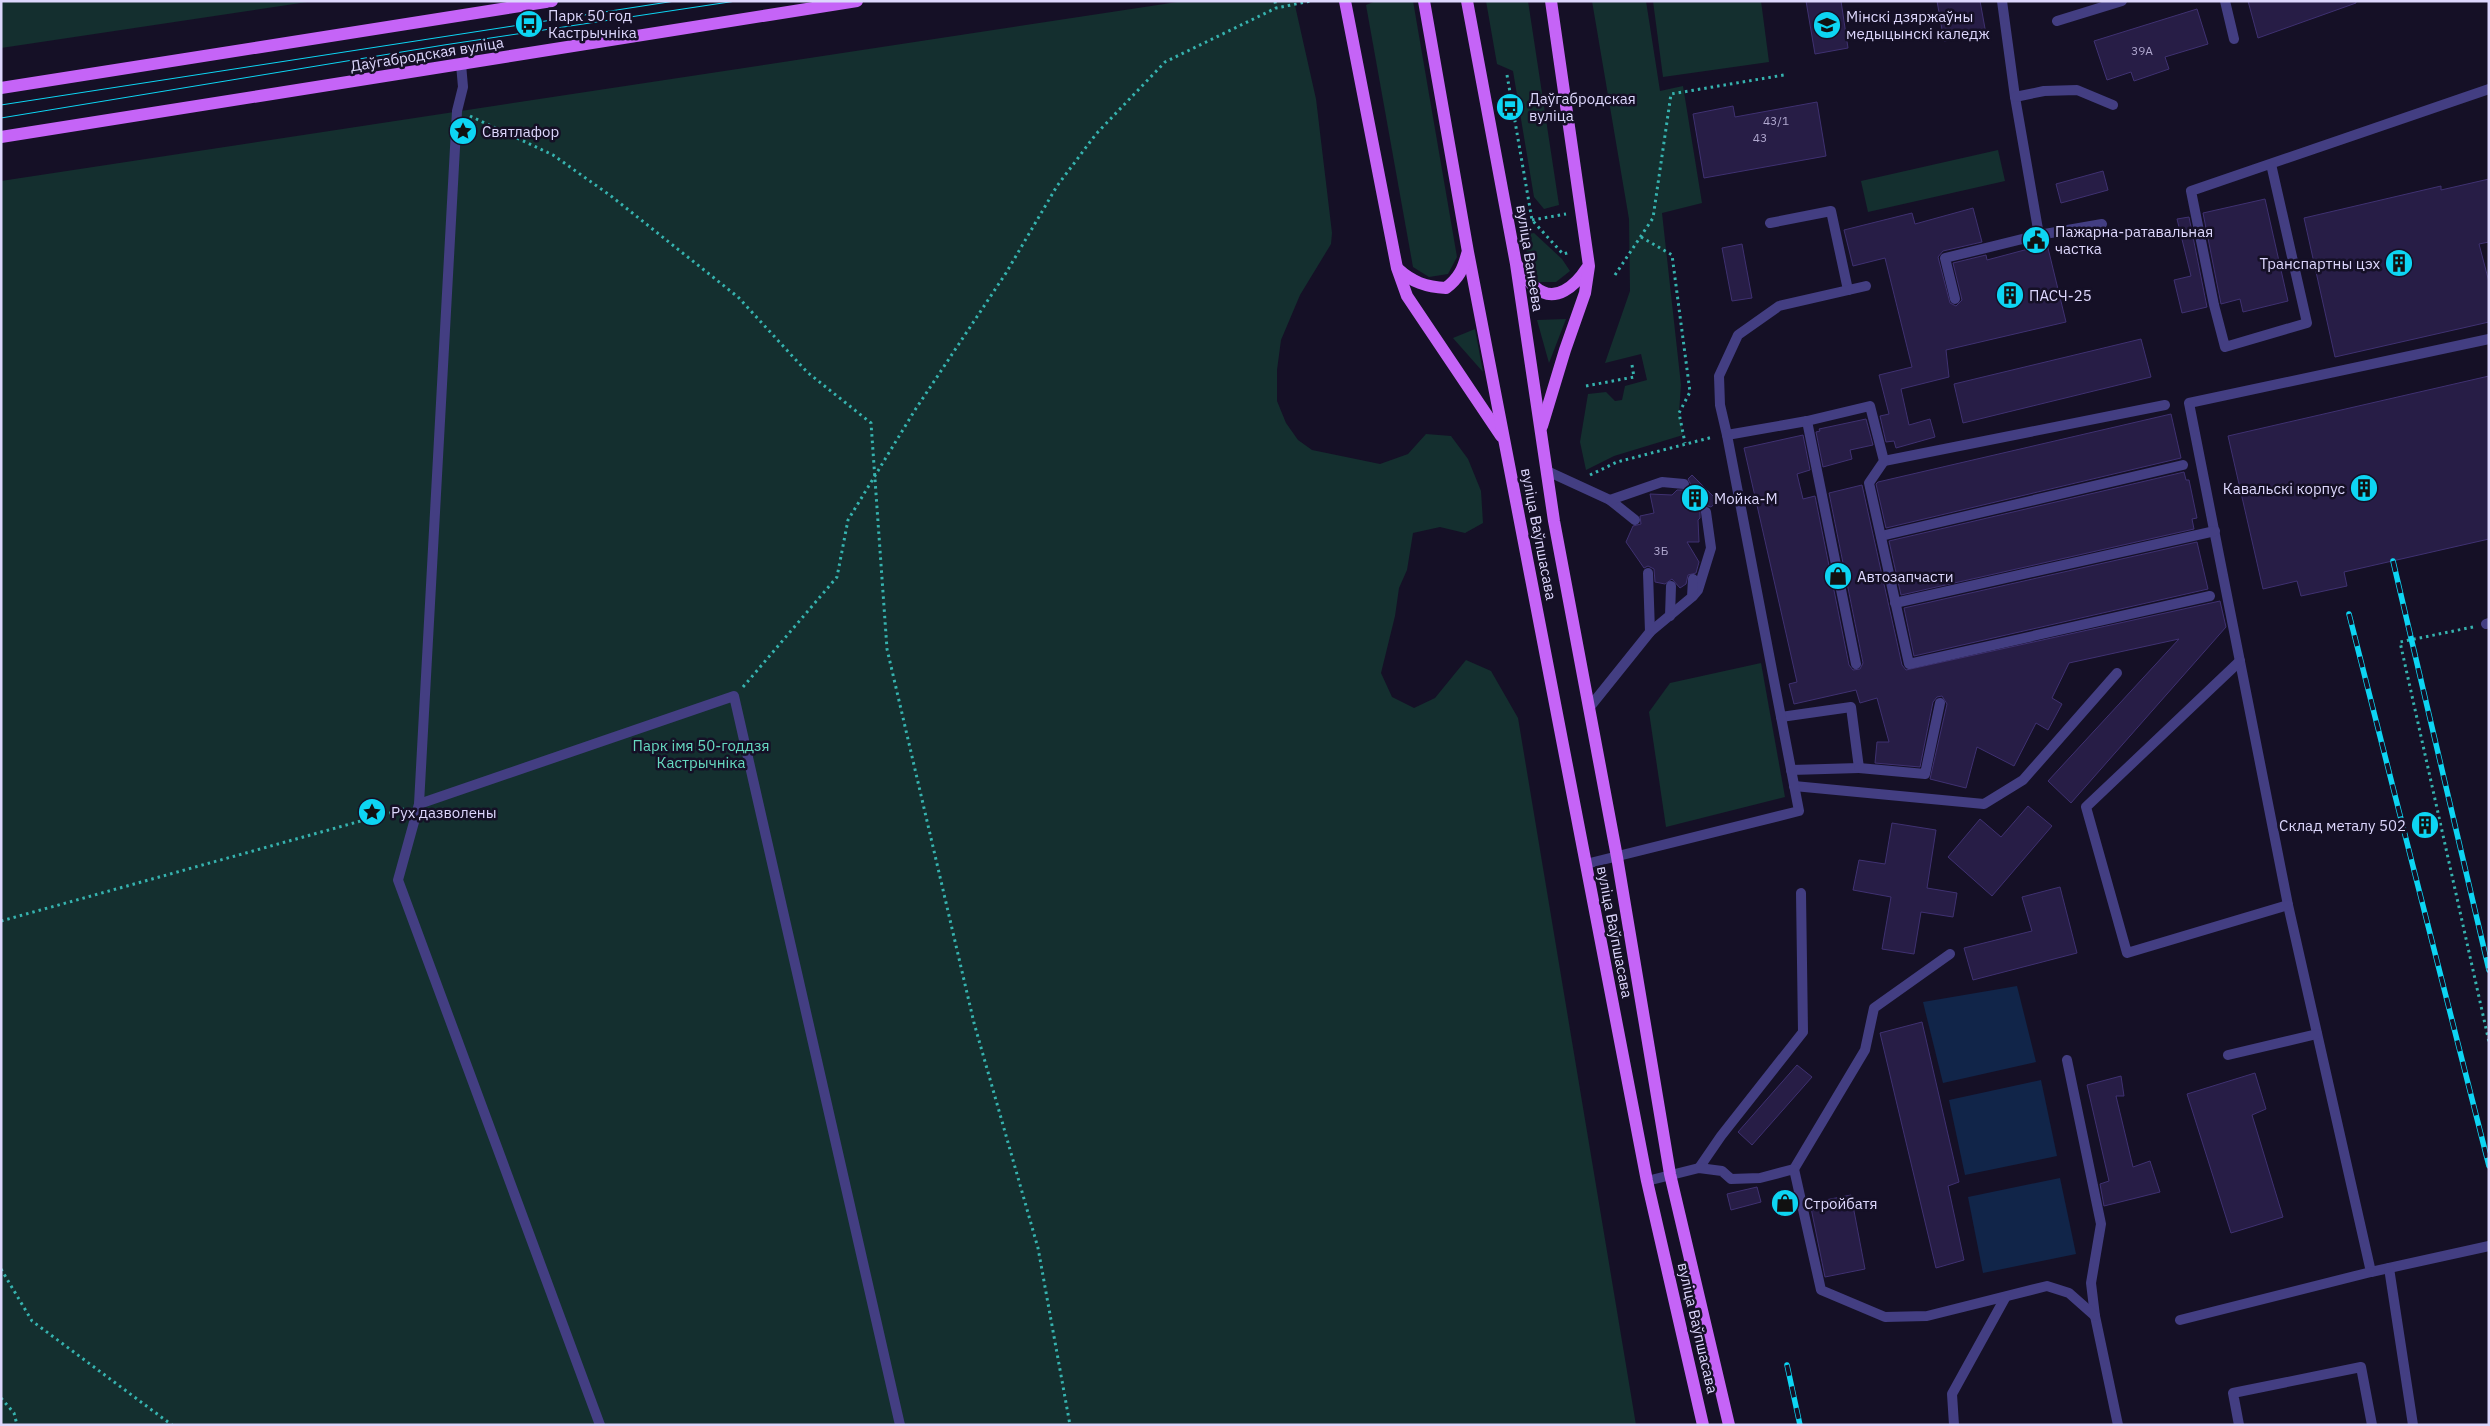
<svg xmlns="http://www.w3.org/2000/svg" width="2490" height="1426" font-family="'IBM Plex Sans',sans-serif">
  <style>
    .green { fill: #142f2f }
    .water { fill: #112549 }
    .building { fill: #271d46; stroke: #3f3171 }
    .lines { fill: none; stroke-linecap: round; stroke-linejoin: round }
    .path { stroke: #36b3af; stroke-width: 3; stroke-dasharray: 2.5 4; stroke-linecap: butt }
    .lane { stroke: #433e82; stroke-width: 10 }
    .primary { stroke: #c564f7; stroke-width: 12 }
    .tram { stroke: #0dd5f3; stroke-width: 1 }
    .rail-casing { stroke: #0dd5f3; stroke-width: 5.5 }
    .rail { stroke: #151026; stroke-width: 4; stroke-dasharray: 11; stroke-linecap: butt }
    .labels { text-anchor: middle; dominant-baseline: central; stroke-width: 5; stroke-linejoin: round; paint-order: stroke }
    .number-label { font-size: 12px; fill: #b0a8cf }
    .poi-label { font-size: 15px; fill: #ddd7fd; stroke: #151026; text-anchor: start }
    .street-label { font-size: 15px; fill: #ddd7fd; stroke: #151026 }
    .park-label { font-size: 15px; fill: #66dac1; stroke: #151026 }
  </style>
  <rect width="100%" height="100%" fill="#151026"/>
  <g class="green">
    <polygon points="1,1 314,1 1,48"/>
    <polygon points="1184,1 1294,1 1316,99 1332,233 1331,244 1300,295 1281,340 1277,370 1277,401 1286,423 1298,440 1312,450 1380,464 1408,454 1426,434 1451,436 1468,459 1481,491 1483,523 1465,533 1440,527 1413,533 1407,570 1399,588 1395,616 1381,673 1392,697 1414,708 1435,698 1466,660 1491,671 1518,718 1636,1425 1,1425 1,181"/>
    <polygon points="1376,1 1413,1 1457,257 1448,274 1429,277 1413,267 1366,5"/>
    <polygon points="1486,1 1528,1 1559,205 1544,209 1534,197 1513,71 1497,64"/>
    <polygon points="1592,1 1646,1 1660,91 1683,86 1702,203 1662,213 1681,385 1679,413 1683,435 1614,456 1586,470 1580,442 1588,394 1606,392 1615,401 1622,400 1625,386 1647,380 1641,354 1605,363 1630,291 1629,219"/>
    <polygon points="1653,1 1761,1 1769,62 1663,77"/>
    <polygon points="1998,150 2005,181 1868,212 1861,181"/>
    <polygon points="1534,233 1562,259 1570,271 1556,282 1539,282 1530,268 1523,235"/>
    <polygon points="1566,319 1549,363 1537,320"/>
    <polygon points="1475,329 1483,372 1453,338"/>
    <polygon points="1761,663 1785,797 1666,827 1649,712 1670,683"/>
  </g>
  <g class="water">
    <polygon points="2017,986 2036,1062 1943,1083 1923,1002"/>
    <polygon points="2041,1080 2057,1156 1965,1175 1949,1100"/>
    <polygon points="2060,1178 2076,1254 1983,1273 1968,1197"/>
  </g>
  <g class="building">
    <polygon points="1806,1 1841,1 1848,48 1815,54"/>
    <polygon points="1937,1 1980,1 1986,34 1944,41"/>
    <polygon points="2248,1 2356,1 2356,3 2258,38"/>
    <polygon points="2197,9 2208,44 2165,57 2169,69 2134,81 2131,72 2107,80 2094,41"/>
    <polygon points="1817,102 1826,156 1704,178 1693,114 1733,106 1735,117"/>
    <polygon points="2103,171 2108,190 2061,203 2056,184"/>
    <polygon points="2489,179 2489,242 2479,244 2489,282 2489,322 2335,357 2304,218 2441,186 2441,190"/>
    <polygon points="2265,199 2288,301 2243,312 2240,299 2221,304 2203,213"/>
    <polygon points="1973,208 1982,242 1943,251 1938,257 1950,303 1956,306 1962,300 1953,263 1986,255 1987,260 2047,244 2066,322 1946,350 1949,377 1901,389 1909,425 1930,419 1935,437 1896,448 1894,441 1886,442 1880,416 1889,414 1879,375 1912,367 1885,258 1853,266 1844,230 1912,213 1915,224"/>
    <polygon points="2189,217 2207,307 2182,313 2174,280 2191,276 2177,219"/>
    <polygon points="1742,244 1752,298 1732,301 1722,248"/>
    <polygon points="2141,339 2151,377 1963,423 1954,384"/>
    <polygon points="2489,376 2489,539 2344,572 2347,586 2301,596 2297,581 2263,589 2228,436"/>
    <polygon points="2171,414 2181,458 1886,528 1876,484 1878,482"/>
    <polygon points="1866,419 1873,445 1850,450 1852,459 1823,467 1816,432 1820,431 1819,429"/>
    <polygon points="1803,435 1810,470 1797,474 1803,499 1815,496 1849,665 1853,670 1860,669 1863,663 1829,493 1862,485 1902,665 1906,670 2220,601 2226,627 2071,803 2048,781 2179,639 2069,663 2052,698 2062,704 2048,730 2036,723 2014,766 1977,747 1966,788 1930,779 1947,704 1942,696 1937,697 1933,702 1920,767 1875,763 1877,742 1889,742 1877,698 1860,703 1856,690 1794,704 1789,684 1797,682 1744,448"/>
    <polygon points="2184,472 2186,480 2189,480 2197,518 2192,519 2194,529 1901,595 1889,541"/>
    <polygon points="1692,475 1718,501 1711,507 1705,505 1700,509 1700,518 1698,520 1699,542 1687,542 1699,562 1696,573 1688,575 1686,584 1680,588 1672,579 1665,584 1655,582 1654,569 1648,566 1644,568 1626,542 1633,526 1641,524 1640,516 1654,513 1650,494 1672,495 1677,490 1686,490 1691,485 1688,479"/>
    <polygon points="2197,542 2208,589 1914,656 1904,608"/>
    <polygon points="2028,806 2052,826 1992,896 1948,857 1980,819 2001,837"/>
    <polygon points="1892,823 1936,830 1927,888 1957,893 1953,917 1921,912 1914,954 1882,949 1891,897 1853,890 1859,860 1885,864"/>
    <polygon points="2060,887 2077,953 1973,980 1964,948 2032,931 2022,897"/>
    <polygon points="1922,1022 1959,1182 1948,1186 1964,1260 1936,1268 1880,1033"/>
    <polygon points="1797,1065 1812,1077 1752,1145 1738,1132"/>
    <polygon points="2255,1073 2266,1109 2252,1115 2283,1217 2231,1233 2187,1094"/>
    <polygon points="2121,1076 2124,1096 2116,1096 2133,1167 2150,1161 2160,1192 2104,1206 2100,1184 2109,1181 2087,1085"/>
    <polygon points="1757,1187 1761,1202 1731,1210 1727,1194"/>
    <polygon points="1851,1195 1865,1269 1825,1277 1810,1203"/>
  </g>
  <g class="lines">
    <g class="path">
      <polyline points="1275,1 1276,8"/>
      <polyline points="1507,75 1532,220 1563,254 1571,252"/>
      <polyline points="470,116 553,155 611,196 738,297 807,372 871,423 887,649 974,1023 1038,1248 1070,1425"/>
      <polyline points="1532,220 1566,214"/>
      <polyline points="1641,237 1672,255 1690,392 1679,413 1685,443"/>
      <polyline points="1615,275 1653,218 1671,94 1784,75"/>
      <polyline points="1586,386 1634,377 1632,365"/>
      <polyline points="1590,475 1617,462 1713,437"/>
      <polyline points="2473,627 2400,642 2489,1042"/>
      <polyline points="743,687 837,577 848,520 915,410 1006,273 1057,186 1096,134 1165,62 1276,8 1311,1"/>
      <polyline points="1,921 404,809"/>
      <polyline points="1,1269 32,1321 172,1425"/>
      <polyline points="1,1398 14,1413 17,1425"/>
    </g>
    <g class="lane">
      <polyline points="2002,1 2015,97 2039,235 2102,224"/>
      <polyline points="2225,1 2234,39"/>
      <polyline points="2057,21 2122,1"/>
      <polyline points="461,64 463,87 457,111 419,804 398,880 600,1425"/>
      <polyline points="2015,97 2044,91 2077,90 2113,105"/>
      <polyline points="2271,164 2307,323 2225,347 2214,305 2191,191 2489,89"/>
      <polyline points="1770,223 1831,211 1848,290"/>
      <polyline points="1955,299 1945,258 2039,235"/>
      <polyline points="2489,339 2189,403 2288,905 2371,1272 2489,1246"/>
      <polyline points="1807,421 1856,664"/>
      <polyline points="1727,435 1720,405 1719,376 1738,335 1779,306 1866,286"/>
      <polyline points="1884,461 2165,405"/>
      <polyline points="1547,471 1610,500 1635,520"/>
      <polyline points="1610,500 1662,482 1684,484"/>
      <polyline points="1881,536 2183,465"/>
      <polyline points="1648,573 1650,632"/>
      <polyline points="1693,596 1698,590 1711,548 1706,512"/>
      <polyline points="1895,603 2215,531"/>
      <polyline points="1670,616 1671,586"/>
      <polyline points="2486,624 2489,623"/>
      <polyline points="2240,661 2086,807 2127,953 2288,905"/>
      <polyline points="1589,708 1650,632 1692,597 1693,579"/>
      <polyline points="1781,717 1851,707 1859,768 1791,770"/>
      <polyline points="1859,768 1925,774 1940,703"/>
      <polyline points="1794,786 1984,804 2023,780 2117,673"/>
      <polyline points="419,804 734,696 900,1425"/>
      <polyline points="1586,864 1799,811 1727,435 1807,421 1870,406 1884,461 1869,483 1909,664 2210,596"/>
      <polyline points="2228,1055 2317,1034"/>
      <polyline points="2067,1060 2101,1224 2091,1283 2095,1316 2118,1425"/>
      <polyline points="1699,1168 1721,1136 1803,1032 1801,893"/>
      <polyline points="1794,1169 1865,1050 1874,1008 1950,954"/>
      <polyline points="1647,1181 1699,1168 1722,1171 1731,1179 1760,1178 1794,1169 1821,1290 1885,1317 1927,1316 2047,1286 2069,1293 2095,1316"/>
      <polyline points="2389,1268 2413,1425"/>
      <polyline points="2180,1320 2371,1272"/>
      <polyline points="1954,1425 1952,1394 2005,1298"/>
      <polyline points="2239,1425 2233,1393 2361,1367 2372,1425"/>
    </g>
    <g class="primary">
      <polyline points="1345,1 1397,268 1407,296 1501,436"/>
      <polyline points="1424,1 1468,252 1647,1181 1703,1425"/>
      <polyline points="1467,1 1516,264 1554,521 1617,857 1670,1174 1729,1425"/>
      <polyline points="1,88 552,1"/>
      <polyline points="1,137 857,1"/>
      <path d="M1517,265C1522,273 1528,282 1535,287C1555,305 1576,285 1587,268"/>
      <path d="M1398,269C1412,282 1426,287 1446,288C1459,278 1463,269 1467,254"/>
      <polyline points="1542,426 1565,350 1585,293 1589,266 1551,1"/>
    </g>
    <g class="tram">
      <polyline points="1,105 675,1"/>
      <polyline points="1,118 444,45 736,1"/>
    </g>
    <defs>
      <g id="rail">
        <polyline points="2393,561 2489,970"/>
        <polyline points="2349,614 2489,1166"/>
        <polyline points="1787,1365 1800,1425"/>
      </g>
    </defs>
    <use href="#rail" class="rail-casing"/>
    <use href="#rail" class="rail"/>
  </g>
  <defs>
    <symbol id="bus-disc" viewBox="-11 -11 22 22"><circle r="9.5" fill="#0dd5f3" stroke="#151026"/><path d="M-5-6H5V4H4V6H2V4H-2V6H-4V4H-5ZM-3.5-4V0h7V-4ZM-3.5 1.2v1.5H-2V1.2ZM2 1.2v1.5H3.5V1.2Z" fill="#111"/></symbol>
    <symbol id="university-disc" viewBox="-11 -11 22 22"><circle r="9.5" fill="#0dd5f3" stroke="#151026"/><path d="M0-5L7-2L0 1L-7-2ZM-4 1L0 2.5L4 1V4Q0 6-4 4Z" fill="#111"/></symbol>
    <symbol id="sight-disc" viewBox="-11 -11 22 22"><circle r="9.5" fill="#0dd5f3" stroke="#151026"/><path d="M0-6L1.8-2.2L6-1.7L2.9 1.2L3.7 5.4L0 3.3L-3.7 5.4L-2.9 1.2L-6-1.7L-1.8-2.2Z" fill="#111"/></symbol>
    <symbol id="civic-disc" viewBox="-11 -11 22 22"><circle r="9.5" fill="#0dd5f3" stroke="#151026"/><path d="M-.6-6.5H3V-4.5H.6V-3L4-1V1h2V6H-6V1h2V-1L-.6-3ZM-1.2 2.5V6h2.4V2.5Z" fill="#111"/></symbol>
    <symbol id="building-disc" viewBox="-11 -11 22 22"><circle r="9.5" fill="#0dd5f3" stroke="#151026"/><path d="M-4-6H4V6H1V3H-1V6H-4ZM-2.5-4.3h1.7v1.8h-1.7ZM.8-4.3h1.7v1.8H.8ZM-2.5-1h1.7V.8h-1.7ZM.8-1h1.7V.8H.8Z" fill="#111"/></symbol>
    <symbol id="shop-disc" viewBox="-11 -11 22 22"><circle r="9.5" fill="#0dd5f3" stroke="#151026"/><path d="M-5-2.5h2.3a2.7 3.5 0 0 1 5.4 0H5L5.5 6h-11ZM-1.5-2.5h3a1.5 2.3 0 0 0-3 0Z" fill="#111"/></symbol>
  </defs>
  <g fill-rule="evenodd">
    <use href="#bus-disc" x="513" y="8" width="32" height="32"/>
    <use href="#university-disc" x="1811" y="9" width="32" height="32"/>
    <use href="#bus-disc" x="1494" y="91" width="32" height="32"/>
    <use href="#sight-disc" x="447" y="115" width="32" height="32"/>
    <use href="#civic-disc" x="2020" y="224" width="32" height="32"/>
    <use href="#building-disc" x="2383" y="247" width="32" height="32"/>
    <use href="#building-disc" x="1994" y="279" width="32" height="32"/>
    <use href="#building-disc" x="2348" y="472" width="32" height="32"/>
    <use href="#building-disc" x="1679" y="482" width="32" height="32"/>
    <use href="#shop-disc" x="1822" y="560" width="32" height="32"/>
    <use href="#sight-disc" x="356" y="796" width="32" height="32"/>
    <use href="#building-disc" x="2409" y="809" width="32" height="32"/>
    <use href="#shop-disc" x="1769" y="1187" width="32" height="32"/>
  </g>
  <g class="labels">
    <g class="number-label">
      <text x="2142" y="50">39А</text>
      <text x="1776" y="120">43/1</text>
      <text x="1760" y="137">43</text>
      <text x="1661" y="550">3Б</text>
    </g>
    <g class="poi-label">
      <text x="548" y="15">Парк 50 год<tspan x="548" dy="17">Кастрычніка</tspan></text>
      <text x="1846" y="16">Мінскі дзяржаўны<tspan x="1846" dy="17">медыцынскі каледж</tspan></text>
      <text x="1529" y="98">Даўгабродская<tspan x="1529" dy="17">вуліца</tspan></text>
      <text x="482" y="131">Святлафор</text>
      <text x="2055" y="231">Пажарна-ратавальная<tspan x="2055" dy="17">частка</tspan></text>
      <text x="2380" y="263" text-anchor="end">Транспартны цэх</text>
      <text x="2029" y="295">ПАСЧ-25</text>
      <text x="2345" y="488" text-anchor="end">Кавальскі корпус</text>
      <text x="1714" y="498">Мойка-М</text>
      <text x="1857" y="576">Автозапчасти</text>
      <text x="391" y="812">Рух дазволены</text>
      <text x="2406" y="825" text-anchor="end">Склад металу 502</text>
      <text x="1804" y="1203">Стройбатя</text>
    </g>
    <g class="street-label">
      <text transform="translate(427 54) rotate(-9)">Даўгабродская вуліца</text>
      <text transform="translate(1530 258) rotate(81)">вуліца Ванеева</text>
      <text transform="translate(1539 534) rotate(79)">вуліца Ваўпшасава</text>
      <text transform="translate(1615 932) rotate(79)">вуліца Ваўпшасава</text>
      <text transform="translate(1698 1328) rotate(77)">вуліца Ваўпшасава</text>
    </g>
    <g class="park-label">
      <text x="701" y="745">Парк імя 50-годдзя<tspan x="701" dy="17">Кастрычніка</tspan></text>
    </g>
  </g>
  <rect width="2490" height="1426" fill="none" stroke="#ddd7fd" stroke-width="5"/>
</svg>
